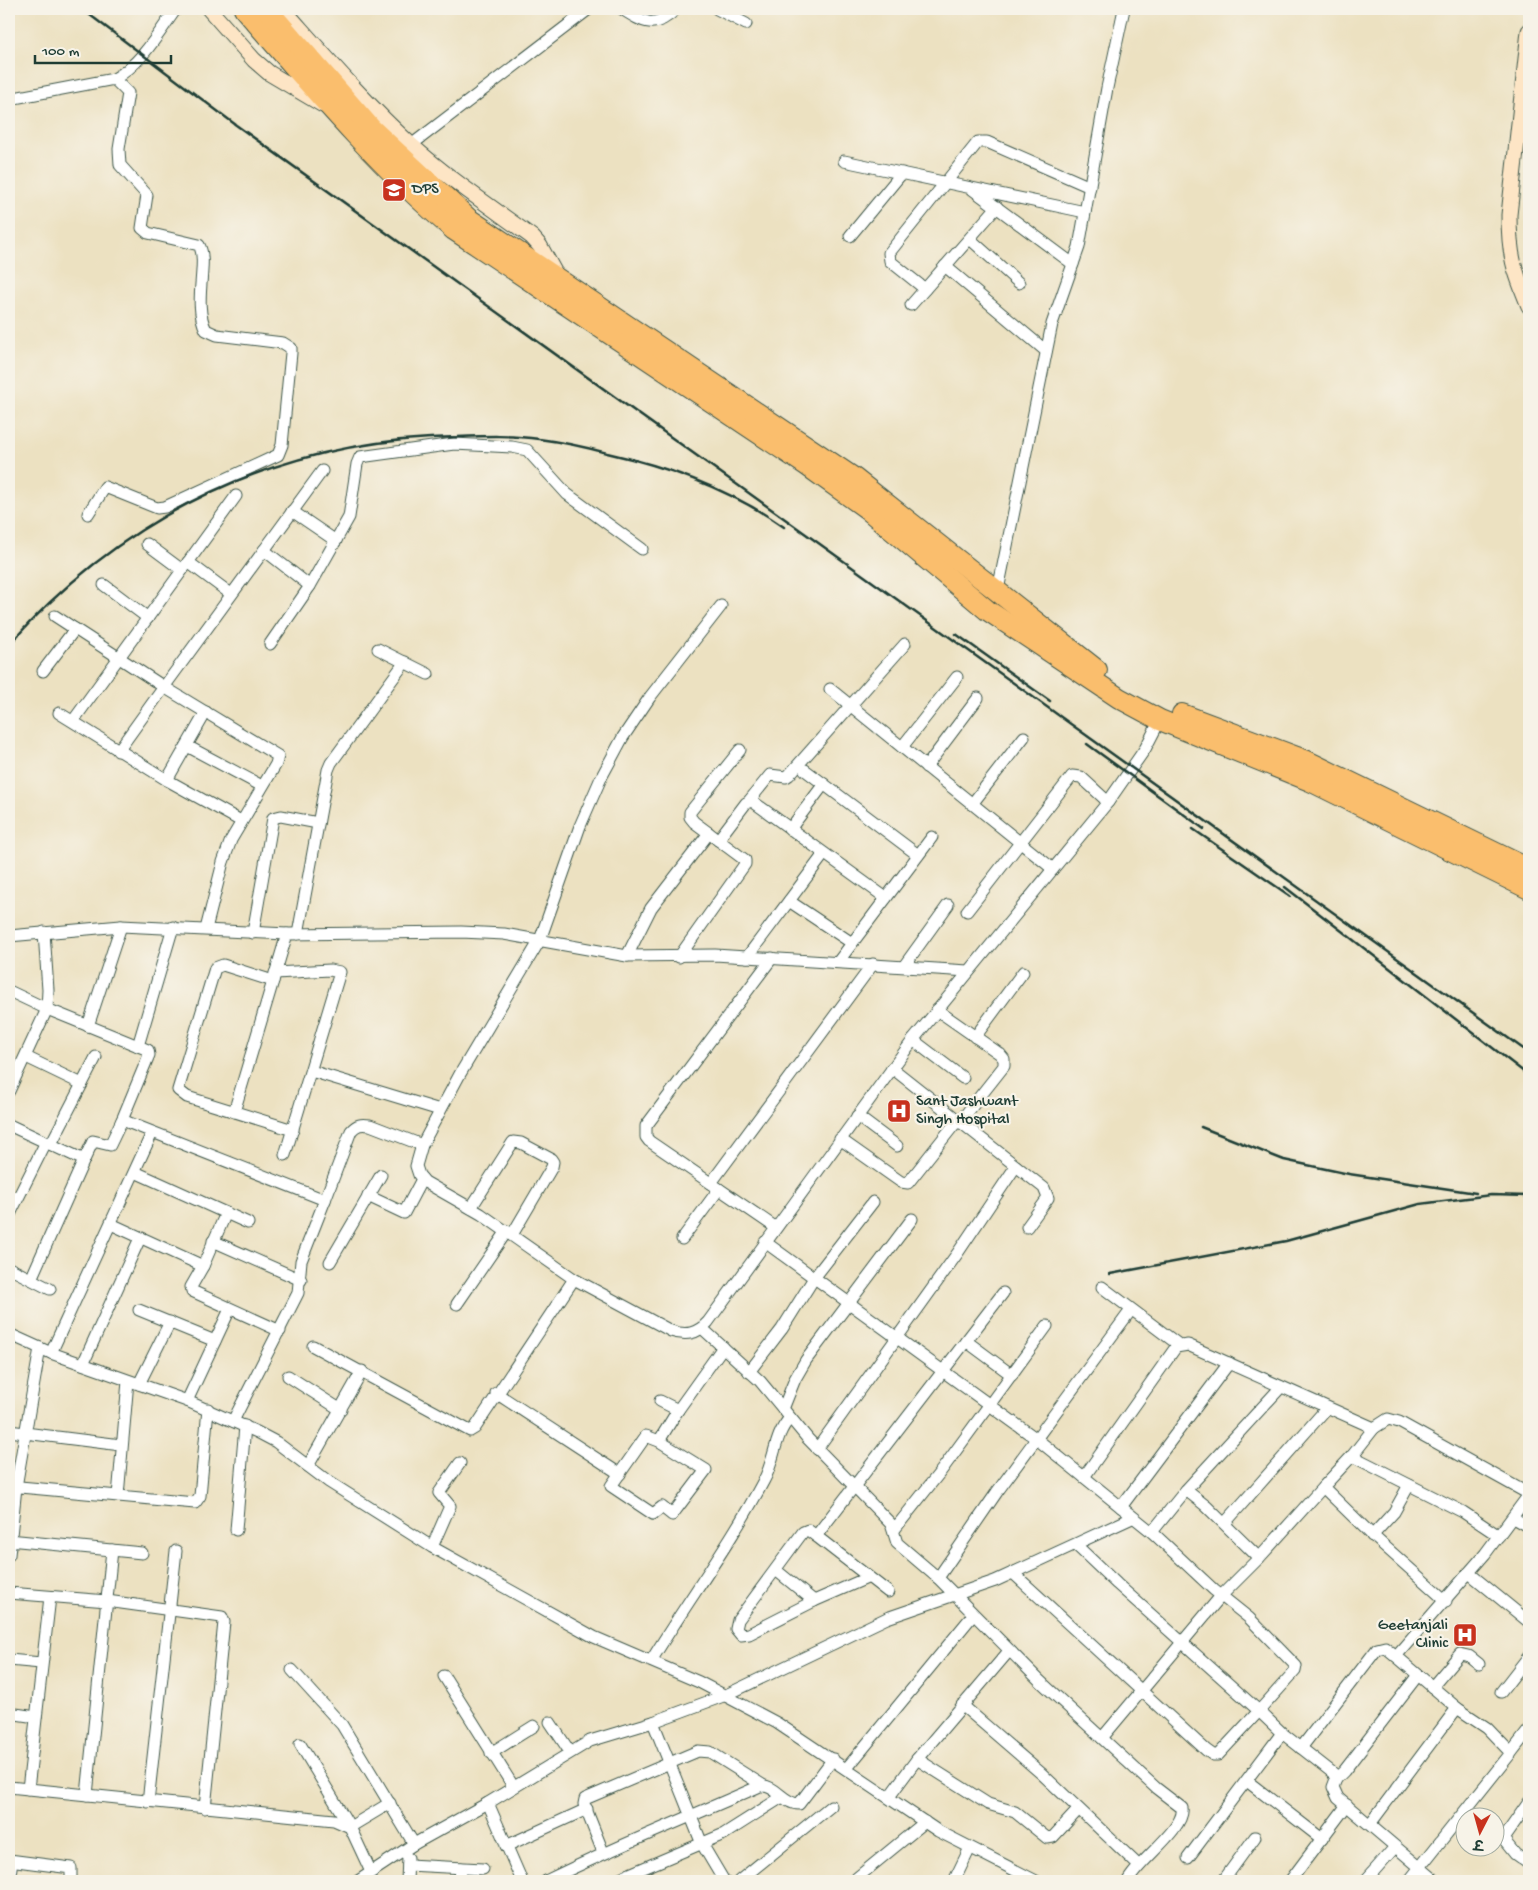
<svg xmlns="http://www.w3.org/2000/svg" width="1538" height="1890" font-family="'Gochi Hand','Playpen Sans Deva',sans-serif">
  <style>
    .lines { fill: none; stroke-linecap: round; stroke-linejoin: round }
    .street-casing { stroke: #3e5649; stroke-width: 13 }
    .secondary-casing { stroke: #3e5649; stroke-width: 17 }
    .highway-casing { stroke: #3e5649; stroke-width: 22 }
    .street { stroke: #fff; stroke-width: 11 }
    .secondary { stroke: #fde5c5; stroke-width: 15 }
    .highway { stroke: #fabe6d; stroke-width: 20 }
    .rail { stroke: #1f3d34; stroke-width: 2.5 }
    .labels { text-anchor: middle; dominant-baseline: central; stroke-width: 4.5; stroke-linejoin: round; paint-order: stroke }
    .poi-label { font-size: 16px; fill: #1f3d34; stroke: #f7f3e8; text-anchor: start }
  </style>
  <rect width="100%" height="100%" fill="#f7f3e8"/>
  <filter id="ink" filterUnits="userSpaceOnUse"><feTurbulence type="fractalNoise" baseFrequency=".02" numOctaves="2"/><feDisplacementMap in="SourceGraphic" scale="10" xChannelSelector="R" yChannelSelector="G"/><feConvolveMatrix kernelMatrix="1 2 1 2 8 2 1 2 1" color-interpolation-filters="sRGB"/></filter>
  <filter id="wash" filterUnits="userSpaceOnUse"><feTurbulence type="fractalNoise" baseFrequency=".0096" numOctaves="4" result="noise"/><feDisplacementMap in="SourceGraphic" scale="20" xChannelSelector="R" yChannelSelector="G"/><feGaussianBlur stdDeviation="1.12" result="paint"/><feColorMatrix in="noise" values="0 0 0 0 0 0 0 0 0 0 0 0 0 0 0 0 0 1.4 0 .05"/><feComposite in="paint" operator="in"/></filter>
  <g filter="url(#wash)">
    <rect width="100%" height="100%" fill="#ece1c1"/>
  </g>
  <g filter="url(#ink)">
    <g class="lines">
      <defs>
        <g id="street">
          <path d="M622,9C644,23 655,30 676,9"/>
          <polyline points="717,9 746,24"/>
          <path d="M9,99L114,79C142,63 158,34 176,9"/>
          <polyline points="406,149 589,9"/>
          <polyline points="844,161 1085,212"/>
          <polyline points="972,189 1073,264"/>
          <polyline points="850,236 902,173"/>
          <polyline points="970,239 1019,283"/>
          <polyline points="945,266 1046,351"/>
          <polyline points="925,289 890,261 889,253 978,142 987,142 1090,187"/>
          <polyline points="911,305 997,207"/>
          <polyline points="292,511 336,541"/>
          <path d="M88,514L105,487L157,508L165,507L278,455L282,445L291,353V348L283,343L217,335L206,330C192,303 209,262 199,245L148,233L142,228L147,195L120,165L119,149L128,93L114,79"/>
          <polyline points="147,544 182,570"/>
          <polyline points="264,550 310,586 270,644"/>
          <polyline points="188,562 231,594"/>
          <polyline points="104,585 148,618"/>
          <polyline points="310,586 349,517 357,464 360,457 454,444 512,447 527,450 567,494 642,549"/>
          <polyline points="997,595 1052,324 1079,247 1107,88 1124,9"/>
          <path d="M721,606L650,697L623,737L601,778L580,826L540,940L460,1074L422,1145L416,1166L419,1175L425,1182L481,1214L574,1279L671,1331C686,1336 697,1334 708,1322L913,1040L1108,802L1145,749L1160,720"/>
          <polyline points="55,616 164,687 118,751"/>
          <polyline points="378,649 428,674"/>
          <polyline points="43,671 75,629"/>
          <polyline points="830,689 1053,869"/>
          <polyline points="59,713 167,780 241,821"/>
          <polyline points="73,721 236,496"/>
          <polyline points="187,746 262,786"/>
          <polyline points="902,747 957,677"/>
          <polyline points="926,767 978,698"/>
          <polyline points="805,770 918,855"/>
          <polyline points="167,780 206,712"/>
          <polyline points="749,801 770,775 786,777 789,775 905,644"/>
          <polyline points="972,804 1024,737"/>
          <polyline points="790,829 824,784"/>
          <polyline points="718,840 746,803 752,801 886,898"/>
          <polyline points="789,901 852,943"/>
          <polyline points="967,911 1072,776 1081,777 1108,802"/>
          <polyline points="206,929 223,862 231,840 276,764 278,756 164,687 322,471"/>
          <polyline points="253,933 273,818 281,816 318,823"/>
          <polyline points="298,934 328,770 331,763 405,662"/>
          <polyline points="9,936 121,926 287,934 461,932 504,934 627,956 715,955 968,971"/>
          <polyline points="627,956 651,908 709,833"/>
          <polyline points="679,957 745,864 745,860 694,822 690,817 690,812 740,750"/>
          <polyline points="747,957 824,854"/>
          <polyline points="772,958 646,1126 646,1137 649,1141 775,1227"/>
          <polyline points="838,962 932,837"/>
          <polyline points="904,966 948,905"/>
          <polyline points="275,973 330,970 340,972 285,1155"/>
          <polyline points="273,981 223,965 215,968 178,1090 187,1097 293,1130"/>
          <polyline points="9,991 47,1009 148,1050 149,1055 122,1120"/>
          <polyline points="937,1010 1000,1054 1004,1059 1004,1066 959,1123"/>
          <polyline points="88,1026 121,926"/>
          <polyline points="975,1037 1023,972"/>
          <polyline points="913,1040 963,1078"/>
          <polyline points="138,1046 173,927"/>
          <polyline points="26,1057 82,1084"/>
          <polyline points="892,1068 1044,1188 1048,1198 1027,1227"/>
          <polyline points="311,1071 440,1110"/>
          <polyline points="9,1091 47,1009 48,990 44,932"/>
          <polyline points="234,1112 287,934"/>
          <polyline points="857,1116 897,1146"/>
          <path d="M9,1125L84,1160L93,1141L110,1145L122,1120L325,1200L351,1131C357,1124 361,1124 370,1125L422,1145"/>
          <polyline points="840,1139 901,1182 908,1183 957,1121"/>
          <polyline points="51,1144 96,1057"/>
          <polyline points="135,1172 248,1223"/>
          <polyline points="711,1183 873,964"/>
          <polyline points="368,1196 404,1213 422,1179"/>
          <polyline points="471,1208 513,1142 521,1143 551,1159 553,1162 552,1167 512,1235"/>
          <polyline points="9,1216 46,1142"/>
          <polyline points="111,1224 203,1266 226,1213"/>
          <polyline points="682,1239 719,1189"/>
          <polyline points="213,1241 301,1280"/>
          <polyline points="765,1242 1038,1440 1152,1532 1214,1590 1249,1618 1296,1666 1295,1671 1259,1711 1282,1733 1333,1773 1336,1779 1333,1787 1338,1798 1436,1881"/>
          <polyline points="330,1262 381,1175"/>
          <polyline points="203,1266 191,1287 192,1291 280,1331"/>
          <polyline points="9,1268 50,1289"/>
          <polyline points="31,1279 84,1160"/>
          <polyline points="1102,1287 1179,1345"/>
          <polyline points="457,1304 507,1231"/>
          <polyline points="139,1310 215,1341"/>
          <path d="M703,1329L760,1381L808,1439L891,1524L897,1543L938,1578L1040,1681L1156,1788L1182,1808C1186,1828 1138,1861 1128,1881"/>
          <polyline points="9,1334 51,1353 187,1401 257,1432 276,1442 329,1482 432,1547 594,1637 699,1682 777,1723 938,1831 1036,1881"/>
          <polyline points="966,1341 1012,1375"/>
          <polyline points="313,1346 470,1431 475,1428 574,1279"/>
          <polyline points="51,1353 152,1133"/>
          <polyline points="83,1364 140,1238"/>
          <polyline points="749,1372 782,1329 814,1278 873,1202"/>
          <polyline points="288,1376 341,1410"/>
          <polyline points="139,1384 170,1322"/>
          <polyline points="496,1393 620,1474"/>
          <polyline points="187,1401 230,1309"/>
          <polyline points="660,1401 678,1410 723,1347"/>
          <polyline points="783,1409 795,1379 806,1360 912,1219"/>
          <polyline points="233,1421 298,1293 301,1261 325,1200"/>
          <polyline points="1374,1428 1352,1456 1323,1487 1371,1534 1446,1601"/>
          <polyline points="9,1431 121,1445"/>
          <polyline points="659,1441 646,1436 611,1486 653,1514 662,1507 672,1515 706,1470 659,1441 678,1410"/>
          <polyline points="817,1449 957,1254 1016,1166"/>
          <polyline points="1352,1456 1463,1512 1499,1536"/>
          <polyline points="308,1466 362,1371"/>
          <polyline points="1084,1477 1176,1347 1188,1345 1374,1428 1388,1419 1399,1422 1529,1494"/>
          <polyline points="9,1486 195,1503 200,1496 208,1409"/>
          <polyline points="1186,1490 1206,1506 1259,1558"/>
          <polyline points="118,1496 128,1381"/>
          <polyline points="1121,1507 1229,1363"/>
          <polyline points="1513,1518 1529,1527"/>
          <polyline points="1225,1523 1327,1408"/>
          <polyline points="236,1530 245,1426"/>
          <polyline points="894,1530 941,1471 1047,1326"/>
          <polyline points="1152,1532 1186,1490 1281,1387"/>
          <polyline points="816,1536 888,1592"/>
          <polyline points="1372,1536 1394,1512 1409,1485"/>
          <polyline points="9,1540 142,1553"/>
          <polyline points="432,1547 450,1506 439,1493 460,1463"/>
          <polyline points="9,1555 16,1487 40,1348"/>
          <polyline points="777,1571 814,1601"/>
          <polyline points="1013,1573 1206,1750 1213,1755 1218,1755 1259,1711 1117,1584 1076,1545"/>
          <polyline points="1469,1573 1529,1622"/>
          <polyline points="867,1578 814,1601 749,1634 741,1635 736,1629 738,1620 803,1532 808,1530 816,1536 1003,1293"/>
          <polyline points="938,1578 997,1492 1131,1310"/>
          <polyline points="9,1593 107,1601 222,1617 224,1622 205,1808"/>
          <polyline points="9,1660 41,1663"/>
          <path d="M651,1661C688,1600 731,1543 764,1480C775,1460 774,1435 790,1418"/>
          <polyline points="292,1670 342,1725 414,1844"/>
          <polyline points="444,1676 513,1786"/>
          <polyline points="1432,1687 1460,1654 1469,1656 1479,1664"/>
          <polyline points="1501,1692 1529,1656"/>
          <polyline points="962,1705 1042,1774 1138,1865"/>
          <polyline points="9,1713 36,1717"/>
          <polyline points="550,1722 570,1752"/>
          <polyline points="653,1722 702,1844 724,1881"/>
          <polyline points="1102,1738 1221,1596 1259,1558 1323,1487"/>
          <polyline points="300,1744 350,1827 390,1803"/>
          <polyline points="1301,1748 1377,1649 1385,1647 1396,1656"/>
          <polyline points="491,1753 534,1726"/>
          <polyline points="1511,1753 1529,1730"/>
          <polyline points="917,1759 988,1804 1015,1812 1047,1838 1053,1837 1078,1810"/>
          <polyline points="847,1768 973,1615"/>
          <polyline points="1336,1779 1344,1771 1418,1675"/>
          <polyline points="1247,1781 1322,1839"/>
          <polyline points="9,1787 334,1820 350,1827 371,1872"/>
          <polyline points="28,1789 50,1597"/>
          <polyline points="87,1795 112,1550"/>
          <polyline points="889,1797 917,1759 1009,1651"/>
          <polyline points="148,1802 176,1551"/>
          <polyline points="1529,1802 1503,1839 1515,1854 1529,1864"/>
          <polyline points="488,1803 522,1881"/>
          <polyline points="1370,1824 1457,1708 1396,1656 1485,1554 1528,1496"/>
          <polyline points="506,1846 587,1809"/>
          <polyline points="603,1852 584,1804 585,1799 698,1751 710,1752 764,1786"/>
          <polyline points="1188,1858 1282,1733"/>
          <polyline points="9,1860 71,1868 71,1881"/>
          <polyline points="408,1865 483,1869"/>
          <polyline points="9,1881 12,1861"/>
          <polyline points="358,1881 414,1844 488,1803 590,1741 653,1722 726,1695 887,1618 995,1581 1132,1518"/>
          <polyline points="407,1881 408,1858"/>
          <polyline points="460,1881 461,1868"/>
          <path d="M546,1881C616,1846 688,1818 760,1786C776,1784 783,1804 799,1804L833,1759"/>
          <polyline points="613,1881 724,1834 782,1797"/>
          <polyline points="739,1881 831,1806"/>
          <polyline points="853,1881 925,1822"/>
          <polyline points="954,1881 970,1848"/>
          <polyline points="1223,1881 1255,1837"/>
          <polyline points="1290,1881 1347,1805"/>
          <polyline points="1365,1881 1395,1847"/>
          <polyline points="1409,1881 1511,1753 1487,1728 1457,1708"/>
        </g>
        <g id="secondary">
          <polyline points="209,9 254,60 269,73 323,105"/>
          <path d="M283,9C324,55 365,103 411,145C449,179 491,207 532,237L540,246L557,277"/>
          <path d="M1529,31L1509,215C1509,255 1514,270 1529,306"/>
        </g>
        <g id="highway">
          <path d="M244,9C311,86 376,164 454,230L806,465L867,509L987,610L1119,698L1160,720L1310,781L1529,889"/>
          <polyline points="267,9 371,128 469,219 854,478 1097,670"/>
          <polyline points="1182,714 1305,760 1529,869"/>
        </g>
      </defs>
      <use href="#street" class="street-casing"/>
      <use href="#secondary" class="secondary-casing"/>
      <use href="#highway" class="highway-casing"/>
      <use href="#street" class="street"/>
      <use href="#secondary" class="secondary"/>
      <use href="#highway" class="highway"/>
      <g class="rail">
        <polyline points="82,9 236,125 1529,1053"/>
        <polyline points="956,634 1050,701"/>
        <path d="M9,645C125,513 281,439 458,437C485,436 513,435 539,439C562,442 585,447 607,453C669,467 731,490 784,527"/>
        <polyline points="1087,744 1204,829"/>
        <polyline points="1193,829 1290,896"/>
        <polyline points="1285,887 1529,1076"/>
        <polyline points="1201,1127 1284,1160 1349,1174 1476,1193"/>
        <polyline points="1110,1274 1286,1241 1420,1204 1491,1195 1529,1196"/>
      </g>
    </g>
  </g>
  <defs>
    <symbol id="school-square" viewBox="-11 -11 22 22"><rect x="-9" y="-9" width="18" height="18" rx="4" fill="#c8321e" stroke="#f7f3e8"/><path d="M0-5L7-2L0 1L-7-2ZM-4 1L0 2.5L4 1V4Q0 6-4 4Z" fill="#fff"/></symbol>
    <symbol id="hospital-square" viewBox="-11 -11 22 22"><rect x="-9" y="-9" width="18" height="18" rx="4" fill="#c8321e" stroke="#f7f3e8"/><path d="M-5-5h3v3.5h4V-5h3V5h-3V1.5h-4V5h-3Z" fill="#fff"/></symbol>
  </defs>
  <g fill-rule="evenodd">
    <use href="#school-square" x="380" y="176" width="28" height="28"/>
    <use href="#hospital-square" x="885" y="1097" width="28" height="28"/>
    <use href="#hospital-square" x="1451" y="1621" width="28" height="28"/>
  </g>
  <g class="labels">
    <g class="poi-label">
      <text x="412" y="190">DPS</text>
      <text x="916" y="1102">Sant Jashwant<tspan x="916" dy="18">Singh Hospital</tspan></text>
      <text x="1448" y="1626" text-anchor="end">Geetanjali<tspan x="1448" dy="18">Clinic</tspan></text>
    </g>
  </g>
  <rect width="1538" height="1890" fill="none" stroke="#f7f3e8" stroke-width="30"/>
  <g transform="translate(1480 1832) rotate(186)"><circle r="24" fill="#f7f3e8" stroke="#a1aaa0"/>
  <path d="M0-4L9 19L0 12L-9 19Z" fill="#c8321e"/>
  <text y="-8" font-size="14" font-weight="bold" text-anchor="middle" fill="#1f3d34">उ</text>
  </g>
  <path d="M35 55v8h136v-8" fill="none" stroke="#1f3d34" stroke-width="2.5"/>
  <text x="42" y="55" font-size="15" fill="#1f3d34" stroke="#f7f3e8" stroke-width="4" paint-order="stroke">100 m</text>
</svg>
